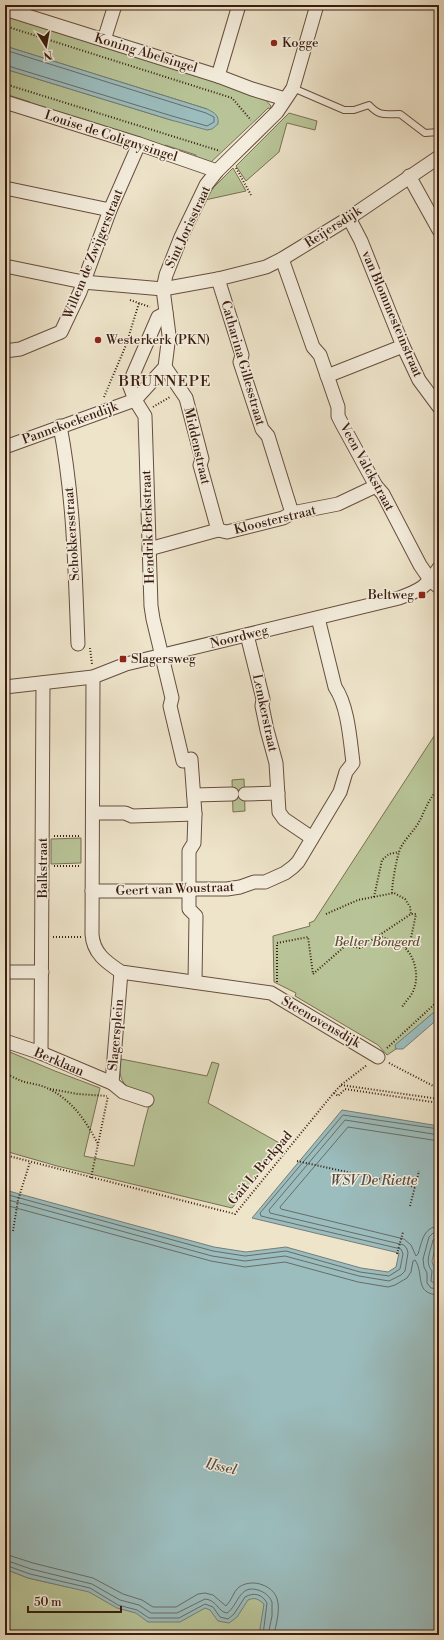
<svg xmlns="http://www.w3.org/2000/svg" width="444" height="1640" font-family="'Libre Bodoni',serif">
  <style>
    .green { fill: #b8c497; stroke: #797053 }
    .water { fill: #9bbdbe; stroke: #747d78 }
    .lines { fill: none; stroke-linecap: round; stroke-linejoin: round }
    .shore { stroke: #6a6c66; stroke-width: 1 }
    .service-casing { stroke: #674e3e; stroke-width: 8 }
    .minor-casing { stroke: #674e3e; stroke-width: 15 }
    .path { stroke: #3a1c0f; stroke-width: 2; stroke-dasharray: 1 2; stroke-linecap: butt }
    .service { stroke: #f4eddd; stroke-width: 6 }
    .minor { stroke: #f4eddd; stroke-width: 13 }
    .poi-dot { fill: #8f2418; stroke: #f4eddd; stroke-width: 1.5 }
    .labels { text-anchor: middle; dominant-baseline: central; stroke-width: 3; stroke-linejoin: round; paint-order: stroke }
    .poi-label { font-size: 13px; fill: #3a1c0f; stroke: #f4eddd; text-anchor: start }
    .street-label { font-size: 13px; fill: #3a1c0f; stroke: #f4eddd }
    .park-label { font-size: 13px; font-style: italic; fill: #604e38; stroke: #f4eddd }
    .water-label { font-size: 14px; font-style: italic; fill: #574c44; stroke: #f4eddd }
    .quarter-label { font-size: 15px; letter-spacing: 1px; fill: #3a1c0f; stroke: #f4eddd }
  </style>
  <rect width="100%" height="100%" fill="#eee4ca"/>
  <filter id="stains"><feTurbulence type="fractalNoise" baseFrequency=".005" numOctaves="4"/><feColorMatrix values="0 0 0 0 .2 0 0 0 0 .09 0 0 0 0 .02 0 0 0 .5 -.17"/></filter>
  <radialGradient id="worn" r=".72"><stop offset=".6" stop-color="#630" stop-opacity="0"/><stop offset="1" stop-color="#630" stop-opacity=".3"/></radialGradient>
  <g class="green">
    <polygon points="5,15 263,97 271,106 270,109 268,108 261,115 210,163 195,158 196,155 165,145 163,149 30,104 30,102 5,94 5,69 171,120 207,109 5,46"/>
    <polygon points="289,113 317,121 315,130 287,123 279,152 246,181 236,166"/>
    <polygon points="233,168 246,191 205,200 214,187"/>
    <polygon points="438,730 439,1008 396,1045 396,1049 387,1055 378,1045 295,996 296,993 274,982 273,936 310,926 309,923 314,921"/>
    <polygon points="244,779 245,811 233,812 232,780"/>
    <polygon points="81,838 81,863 51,864 51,839"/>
    <path d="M5,1050L55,1071L100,1088L84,1156L134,1166L144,1124L151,1098C129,1089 116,1086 121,1059L207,1076L212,1062L219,1064L208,1103L283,1145L232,1208L57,1166L5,1151Z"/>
    <polygon points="72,1553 439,1635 5,1635 5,1569 28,1578 68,1587"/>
  </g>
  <g class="water">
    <path d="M5,46L207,109C215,113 219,115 218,124L212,129L207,130L171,120L5,69Z"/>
    <polygon points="439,1008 439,1018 403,1049 396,1049 395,1045"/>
    <path d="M342,1110L439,1126V1234L432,1261L433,1265L437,1269L434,1279L439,1281V1635H259L264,1604C258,1599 255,1597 248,1600L237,1617L229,1623L218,1621L210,1610L205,1608L180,1622H148L136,1613L117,1608L89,1592L28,1578L5,1569V1190L214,1247L246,1252L286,1247L361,1268L388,1272L396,1267L399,1253L252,1218Z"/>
  </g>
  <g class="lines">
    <g class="shore">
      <polyline points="5,50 206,113 214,117 214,122 207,126 172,116 5,65"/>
      <path d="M439,1141L348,1127L280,1207L281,1209L404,1239L411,1245L416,1256L418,1254C422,1242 423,1227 439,1226"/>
      <polyline points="5,1194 213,1251 245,1256 286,1251 360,1272 389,1276 400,1269 403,1254 401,1249 261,1216 260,1213 343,1115 439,1129"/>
      <polyline points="5,1199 212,1256 245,1261 285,1256 359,1276 389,1281 401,1275 405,1271 408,1253 407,1249 404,1245 270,1213 269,1210 345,1120 439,1135"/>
      <path d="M5,1205L211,1261L245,1267L285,1262L358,1282L388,1287L395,1285L407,1278L411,1272L413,1261L415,1260C425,1274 413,1294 439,1295"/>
      <polyline points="439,1232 433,1233 429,1237 423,1259 424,1267 427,1273 427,1283 431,1288 439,1289"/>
      <path d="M439,1237L433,1240C431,1250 424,1262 432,1271L431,1281L434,1283L439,1284"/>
      <path d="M5,1554L33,1563L93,1578L123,1594L142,1600L153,1607H176L198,1594L205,1593L213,1595L226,1606C232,1600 233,1592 239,1587C245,1583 253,1582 260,1584C286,1592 278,1615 274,1635"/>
      <path d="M5,1560L31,1569L92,1584L120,1600L139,1605L151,1613H177L205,1599C217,1600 218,1612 227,1613C238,1606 239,1584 258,1590C264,1592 269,1595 272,1602V1616L268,1635"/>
      <path d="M5,1565L30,1574L90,1588L118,1605L137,1610L149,1618H179L205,1604L213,1607L220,1617L228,1619L234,1614L245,1597C254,1592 262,1594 267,1603L263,1635"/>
    </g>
    <defs>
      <path id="service" d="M293,88L344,110H354L369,105C380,117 385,114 400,114L425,133L439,132"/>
      <g id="minor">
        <polyline points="5,9 218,76 252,89 285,99"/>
        <polyline points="104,40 115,5"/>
        <polyline points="218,76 239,5"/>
        <polyline points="5,102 139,144 217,171"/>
        <polyline points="409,176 439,230"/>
        <polyline points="5,188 110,210"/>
        <polyline points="349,218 361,241 403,346 419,380 439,407"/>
        <polyline points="282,259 313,347 320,355 338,407 338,416 342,424 376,486 383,494 420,565 431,581 439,587"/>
        <polyline points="5,266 83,282 163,289 218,279 266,267 282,259 349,218 439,157"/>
        <polyline points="218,279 242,355 240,362 262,429 268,436 292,513"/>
        <polyline points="166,313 158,317 129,384 135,400 145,416 151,606 153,619 172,698 170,706 183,761 191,759 195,814 194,843 189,851 189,909 196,916 195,982"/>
        <polyline points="5,351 20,349 61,332 80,292 110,210 139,144"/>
        <polyline points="165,367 186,398 202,459 200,465 218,530"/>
        <polyline points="327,376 403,346"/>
        <path d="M60,426C74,498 75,571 78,644"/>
        <polyline points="5,447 135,400 165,367 169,335 163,289 166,275 181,237 206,185 217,171 277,112 293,88 317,5"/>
        <polyline points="149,549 218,530 227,532 283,518 292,513 338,504 376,486"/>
        <polyline points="247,635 263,699 262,706 267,730 276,763 279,812 284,819 312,838"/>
        <path d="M93,677L92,934C93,953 106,962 121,972L271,993L378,1057"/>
        <path d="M5,687L93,677L126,664L399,598C421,590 426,587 439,568"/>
        <polyline points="245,794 278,793"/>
        <polyline points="194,795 232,794"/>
        <polyline points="93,813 125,813 132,816 195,814"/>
        <path d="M92,891H188L196,889H227L240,887L254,882H265L285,873L293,867L298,862L340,792L346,772L353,763C350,739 348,706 335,687L318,618"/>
        <polyline points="5,972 42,972"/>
        <polyline points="5,1041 41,1053 112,1083 123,1092 147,1100"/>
        <polyline points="41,1053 43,683"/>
        <polyline points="112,1083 121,972"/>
      </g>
    </defs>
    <use href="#service" class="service-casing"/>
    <use href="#minor" class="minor-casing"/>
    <g class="path">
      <polyline points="5,26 232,98 251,120"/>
      <polyline points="5,84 220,151"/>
      <polyline points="236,168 251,195"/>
      <polyline points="130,300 150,307"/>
      <polyline points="104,397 126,345 139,303"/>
      <polyline points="153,407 170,397"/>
      <polyline points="90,648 92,664"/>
      <polyline points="54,836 79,836"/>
      <polyline points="54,866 79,866"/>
      <path d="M392,893C392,884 397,854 401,847C406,838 414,831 419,822C425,811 429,797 439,789"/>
      <polyline points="374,897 382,860 389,854 399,852"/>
      <polyline points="326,914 358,900 394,893 405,899 410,907 411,914"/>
      <path d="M379,936C387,939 398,941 405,948C415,957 419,976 414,989C412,995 406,1001 402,1007"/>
      <polyline points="53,937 81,937"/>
      <polyline points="277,982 277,943 308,937 313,974 344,947 347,945 360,948 411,914 416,914 411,938 405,948"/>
      <polyline points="387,1048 439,1000"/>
      <polyline points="389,1063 439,1089"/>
      <path d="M5,1073C11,1076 18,1080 25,1082C33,1084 42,1085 49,1089C73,1101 86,1121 98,1144"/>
      <polyline points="341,1085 439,1099"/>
      <polyline points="50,1089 78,1094 107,1096"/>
      <polyline points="334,1093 338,1096 345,1089 439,1103"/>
      <polyline points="5,1155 235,1214 332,1095 341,1085 367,1065"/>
      <polyline points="297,1161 415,1187"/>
      <polyline points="91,1178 108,1096"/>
      <polyline points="410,1206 419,1171"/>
      <polyline points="13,1231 18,1200 30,1162"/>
      <polyline points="397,1254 403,1232"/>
    </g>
    <use href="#service" class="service"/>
    <use href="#minor" class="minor"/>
  </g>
  <g class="poi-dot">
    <circle cx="274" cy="43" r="4"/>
    <circle cx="98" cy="340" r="4"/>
    <rect x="418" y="591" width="8" height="8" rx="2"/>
    <rect x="119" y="655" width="8" height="8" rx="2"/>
  </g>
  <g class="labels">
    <g class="poi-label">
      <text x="282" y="43">Kogge</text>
      <text x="106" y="340">Westerkerk (PKN)</text>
      <text x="414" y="595" text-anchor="end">Beltweg</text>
      <text x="131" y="659">Slagersweg</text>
    </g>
    <g class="street-label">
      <text transform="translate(146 53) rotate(17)">Koning Abelsingel</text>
      <text transform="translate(111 136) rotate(18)">Louise de Colignysingel</text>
      <text transform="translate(188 227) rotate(-65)">Sint Jorisstraat</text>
      <text transform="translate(333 227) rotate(-33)">Reijersdijk</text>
      <text transform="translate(93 254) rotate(-68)">Willem de Zwijgerstraat</text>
      <text transform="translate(392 314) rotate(67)">van Blommesteinstraat</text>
      <text transform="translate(243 363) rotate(74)">Catharina Gillesstraat</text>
      <text transform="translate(70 423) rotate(-20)">Pannekoekendijk</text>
      <text transform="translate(197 446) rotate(77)">Middenstraat</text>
      <text transform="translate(367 467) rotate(61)">Veen Valckstraat</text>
      <text transform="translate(275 520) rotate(-14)">Kloosterstraat</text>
      <text transform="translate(148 527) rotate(-92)">Hendrik Berkstraat</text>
      <text transform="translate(72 534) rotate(-94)">Schokkersstraat</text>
      <text transform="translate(239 637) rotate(-14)">Noordweg</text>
      <text transform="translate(265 713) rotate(78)">Lemkerstraat</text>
      <text transform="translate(43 868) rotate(-90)">Balkstraat</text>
      <text transform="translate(175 889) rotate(-2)">Geert van Woustraat</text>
      <text transform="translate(321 1022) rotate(30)">Steenovensdijk</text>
      <text transform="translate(116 1035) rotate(-85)">Slagersplein</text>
      <text transform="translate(59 1062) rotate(23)">Berklaan</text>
      <text transform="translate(260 1168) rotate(-50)">Gait L. Berkpad</text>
    </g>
    <g class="park-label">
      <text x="377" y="942">Belter Bongerd</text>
    </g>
    <g class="water-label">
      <text x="374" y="1181">WSV De Riette</text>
      <text transform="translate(221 1467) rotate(14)">IJssel</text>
    </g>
    <g class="quarter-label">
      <text x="165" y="381">BRUNNEPE</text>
    </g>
  </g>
  <rect width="444" height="1640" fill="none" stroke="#eee4ca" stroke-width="20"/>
  <rect x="6" y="6" width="432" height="1628" fill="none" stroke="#3a1c0f" stroke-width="2"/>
  <rect x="10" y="10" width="424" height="1620" fill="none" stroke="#3a1c0f"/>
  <g transform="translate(46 46) rotate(169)" stroke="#f4eddd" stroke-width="3" paint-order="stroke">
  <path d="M0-3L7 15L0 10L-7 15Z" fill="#3a1c0f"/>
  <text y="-6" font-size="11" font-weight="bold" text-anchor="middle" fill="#3a1c0f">N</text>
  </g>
  <path d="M28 1606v6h93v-6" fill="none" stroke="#3a1c0f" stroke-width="2"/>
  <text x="34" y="1606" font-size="12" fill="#3a1c0f" stroke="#f4eddd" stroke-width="3" paint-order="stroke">50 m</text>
  <rect width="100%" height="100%" filter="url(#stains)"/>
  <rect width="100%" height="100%" fill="url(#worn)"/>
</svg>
